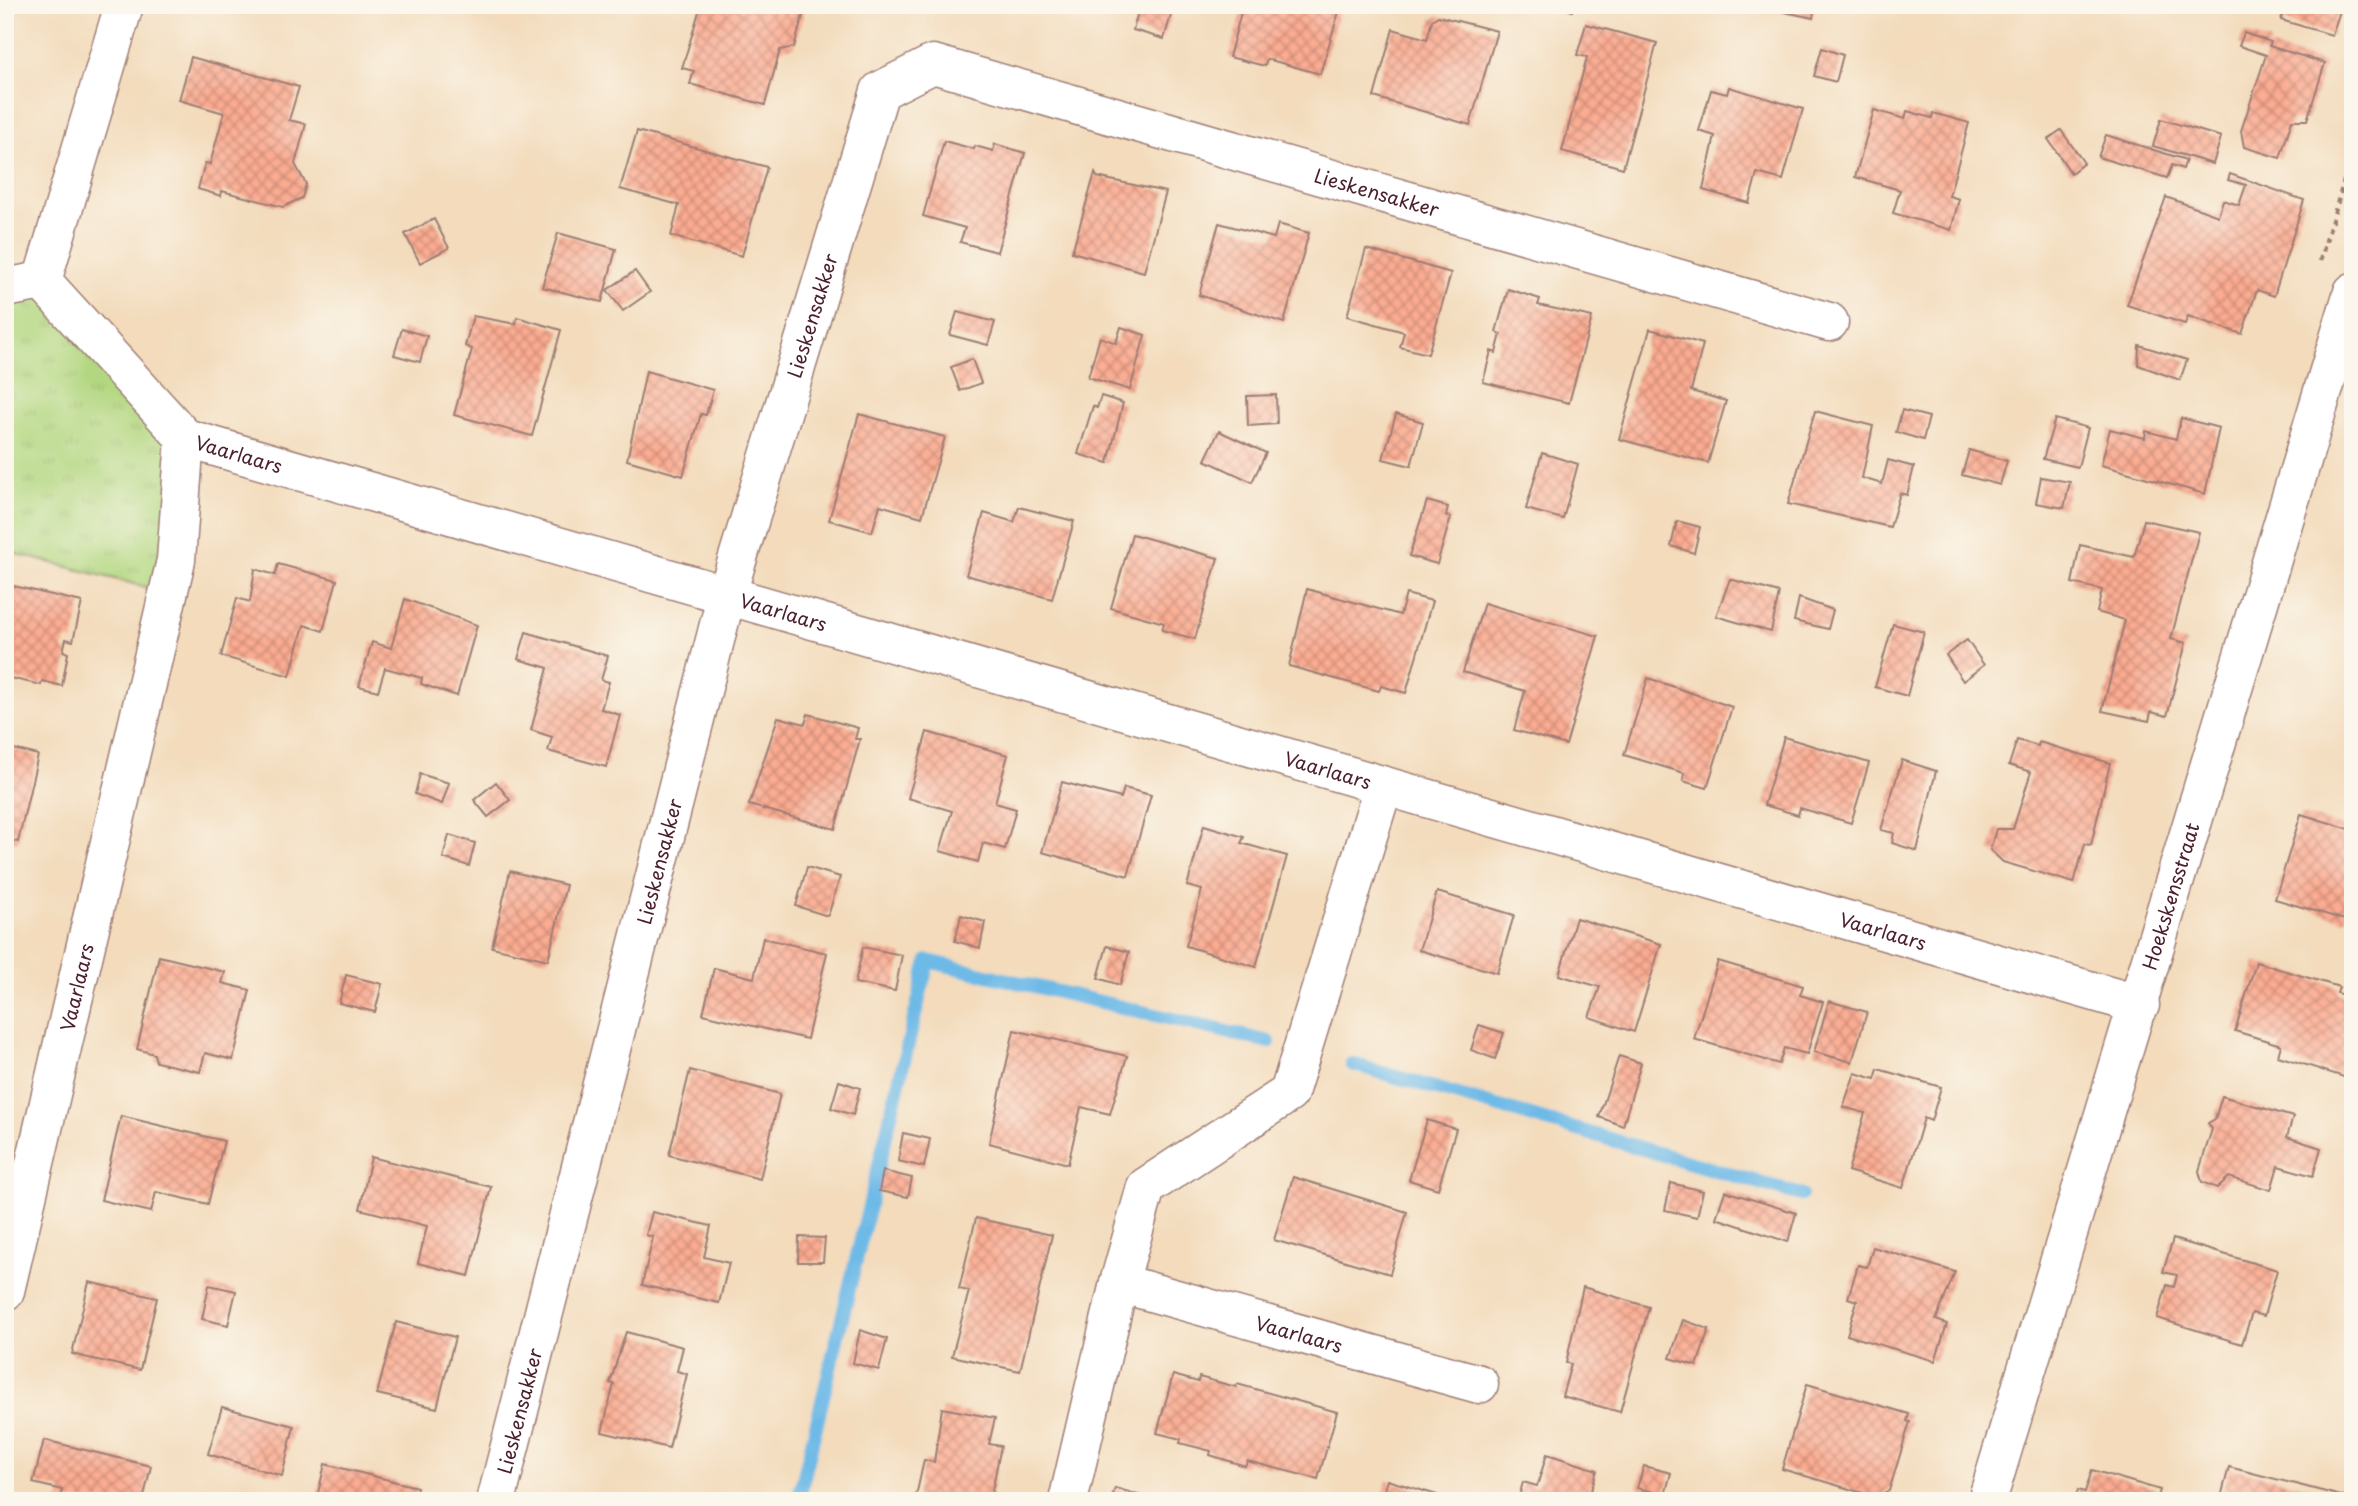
<svg xmlns="http://www.w3.org/2000/svg" width="2358" height="1506" font-family="'Playpen Sans',sans-serif">
  <style>
    .park { fill: url(#park-tufts); stroke: #7e7b56; stroke-width: 2 }
    .lines { fill: none; stroke-linecap: round; stroke-linejoin: round }
    .stream { stroke: #6ebae7; stroke-width: 14 }
    .building { fill: url(#building-cross-hatch) }
    .street-casing { stroke: #9e7d74; stroke-width: 41 }
    .secondary-casing { stroke: #9e7d74; stroke-width: 41 }
    .path { stroke: #9e7d74; stroke-width: 4.5; stroke-dasharray: 5 5; stroke-linecap: butt }
    .street { stroke: #fff; stroke-width: 38 }
    .secondary { stroke: #fff; stroke-width: 38 }
    .labels { text-anchor: middle; dominant-baseline: central; stroke-width: 6; stroke-linejoin: round; paint-order: stroke }
    .street-label { font-size: 19px; fill: #4a1f2b; stroke: #fbf7ec }
  </style>
  <defs>
    <pattern id="park-tufts" width="24" height="20" patternUnits="userSpaceOnUse" patternTransform="scale(1.75)"><rect width="24" height="20" fill="#b2d780"/><path d="M3 7l-1-3M5 7V3M7 7l1-3M15 17l-1-3M17 17v-4M19 17l1-3" fill="none" stroke="#9bb86f"/></pattern>
    <pattern id="building-cross-hatch" width="8" height="8" patternUnits="userSpaceOnUse" patternTransform="scale(1.75)"><rect width="8" height="8" fill="#fbac92"/><path d="M0 0l8 8M0 8l8-8" fill="none" stroke="#cd8b77"/></pattern>
  </defs>
  <rect width="100%" height="100%" fill="#fbf7ec"/>
  <filter id="ink" filterUnits="userSpaceOnUse"><feTurbulence type="fractalNoise" baseFrequency=".0143" numOctaves="2"/><feDisplacementMap in="SourceGraphic" scale="14" xChannelSelector="R" yChannelSelector="G"/><feConvolveMatrix kernelMatrix="1 2 1 2 8 2 1 2 1" color-interpolation-filters="sRGB"/></filter>
  <filter id="wash" filterUnits="userSpaceOnUse"><feTurbulence type="fractalNoise" baseFrequency=".00686" numOctaves="4" result="noise"/><feDisplacementMap in="SourceGraphic" scale="28" xChannelSelector="R" yChannelSelector="G"/><feGaussianBlur stdDeviation="1.57" result="paint"/><feColorMatrix in="noise" values="0 0 0 0 0 0 0 0 0 0 0 0 0 0 0 0 0 1.4 0 .05"/><feComposite in="paint" operator="in"/></filter>
  <g filter="url(#wash)">
    <rect width="100%" height="100%" fill="#f3dbbc"/>
    <polygon class="park" points="42,281 185,438 154,589 5,551 5,288"/>
    <g class="lines">
      <g class="stream">
        <polyline points="1352,1064 1801,1195"/>
        <polyline points="798,1501 928,961 1269,1042"/>
      </g>
    </g>
    <g id="blocks">
      <g class="building">
        <polygon points="701,5 800,5 804,12 794,47 780,50 765,105 690,84 694,71 682,68"/>
        <polygon points="1140,5 1174,5 1164,39 1133,30"/>
        <polygon points="1243,5 1341,5 1320,74 1267,59 1265,66 1229,57"/>
        <polygon points="1557,5 1574,5 1572,11"/>
        <polygon points="1781,5 1815,5 1813,18 1780,11"/>
        <polygon points="2285,5 2342,5 2332,35 2281,20"/>
        <polygon points="1438,16 1497,31 1470,125 1374,97 1393,29 1427,39 1432,20"/>
        <polygon points="1586,24 1657,43 1623,168 1562,151 1587,57 1577,55"/>
        <polygon points="2244,33 2271,42 2269,46 2325,63 2307,120 2292,120 2280,158 2244,147 2241,131 2266,55 2239,46"/>
        <polygon points="1822,48 1843,55 1836,82 1814,76"/>
        <polygon points="191,57 299,87 289,120 306,124 295,164 306,184 302,198 283,207 222,191 221,196 198,189 205,163 210,164 224,113 179,100"/>
        <polygon points="1729,87 1803,109 1783,180 1757,173 1749,203 1703,190 1715,136 1699,131 1711,90 1727,94"/>
        <polygon points="5,110 11,112 6,131 5,131"/>
        <polygon points="1874,110 1905,119 1907,111 1932,118 1933,113 1969,123 1949,196 1959,199 1951,230 1893,213 1900,190 1855,177"/>
        <polygon points="2161,119 2221,137 2213,164 2153,146"/>
        <polygon points="2061,130 2084,163 2071,173 2048,139"/>
        <polygon points="637,131 767,167 742,256 671,236 679,205 620,189"/>
        <polygon points="2106,135 2186,160 2183,169 2172,165 2167,178 2098,157"/>
        <polygon points="944,141 974,149 975,146 993,151 995,144 1025,153 997,252 960,242 965,228 923,216"/>
        <polygon points="1095,173 1097,177 1166,192 1144,272 1072,252"/>
        <polygon points="2230,174 2304,200 2274,296 2257,290 2242,334 2188,316 2185,324 2127,305 2166,197 2218,216 2223,200 2239,205 2246,185 2228,180"/>
        <polygon points="434,219 449,248 420,263 405,234"/>
        <polygon points="1219,223 1274,238 1278,224 1309,233 1284,323 1199,295"/>
        <polygon points="558,233 616,249 602,302 542,287"/>
        <polygon points="1366,249 1451,273 1428,354 1400,347 1404,332 1347,316"/>
        <polygon points="635,271 650,292 623,311 607,290"/>
        <polygon points="1508,289 1540,299 1538,305 1592,317 1569,403 1483,382 1491,351 1496,353 1501,334 1496,332"/>
        <polygon points="957,312 995,322 988,345 950,335"/>
        <polygon points="473,316 516,324 517,317 561,330 532,436 454,415 472,349 465,346"/>
        <polygon points="1121,327 1145,335 1130,390 1088,377 1100,337 1116,343"/>
        <polygon points="402,329 427,336 420,362 394,355"/>
        <polygon points="1650,329 1703,344 1691,391 1726,401 1708,463 1619,439"/>
        <polygon points="2139,345 2187,360 2180,380 2138,365"/>
        <polygon points="972,359 981,383 960,391 951,367"/>
        <polygon points="646,371 713,390 706,415 701,414 683,476 627,460"/>
        <polygon points="1276,395 1277,424 1248,426 1247,396"/>
        <polygon points="1101,396 1123,403 1108,463 1078,454 1093,406 1097,408"/>
        <polygon points="1902,410 1929,417 1923,440 1896,432"/>
        <polygon points="1815,411 1873,426 1862,478 1882,484 1888,460 1914,467 1907,495 1900,493 1890,527 1788,504"/>
        <polygon points="859,414 945,437 922,517 880,505 872,532 829,520"/>
        <polygon points="1396,414 1423,422 1411,466 1383,459"/>
        <polygon points="2181,418 2219,428 2205,494 2101,465 2110,429 2145,438 2146,431 2176,439"/>
        <polygon points="2055,419 2088,428 2078,467 2043,459"/>
        <polygon points="1219,431 1266,453 1252,482 1205,460"/>
        <polygon points="1969,450 2007,461 2000,485 1962,475"/>
        <polygon points="1542,453 1578,464 1563,519 1526,509"/>
        <polygon points="2041,477 2070,482 2064,508 2036,503"/>
        <polygon points="1427,501 1448,507 1446,516 1451,517 1437,564 1409,556"/>
        <polygon points="1019,507 1074,521 1052,599 966,575 984,513 1014,522"/>
        <polygon points="2144,520 2199,532 2171,639 2186,643 2167,716 2151,712 2149,721 2102,711 2125,620 2097,612 2102,590 2072,583 2080,545 2134,557"/>
        <polygon points="1677,521 1700,527 1694,553 1671,546"/>
        <polygon points="1132,534 1218,558 1195,639 1162,630 1164,623 1111,608"/>
        <polygon points="278,564 337,580 323,631 304,625 290,676 221,656 237,598 250,602 255,569 275,575"/>
        <polygon points="1730,579 1779,593 1771,632 1716,616"/>
        <polygon points="5,584 82,602 73,641 66,639 63,651 68,653 62,686 42,681 41,685 5,677"/>
        <polygon points="1307,589 1400,615 1406,594 1432,601 1406,693 1381,686 1379,691 1289,666"/>
        <polygon points="1799,598 1833,610 1828,629 1794,621"/>
        <polygon points="405,599 477,625 457,696 421,684 422,678 385,668 378,691 359,686 372,642 391,648"/>
        <polygon points="1484,603 1598,636 1566,745 1514,730 1525,691 1463,672"/>
        <polygon points="1893,624 1924,632 1907,696 1875,687"/>
        <polygon points="526,632 608,656 601,680 609,682 601,709 620,715 606,767 548,751 552,737 531,730 548,668 518,659"/>
        <polygon points="1967,640 1984,665 1963,681 1946,655"/>
        <polygon points="1648,678 1732,707 1707,788 1683,781 1684,773 1624,755"/>
        <polygon points="808,714 858,728 855,739 860,739 835,829 749,805 778,717 805,724"/>
        <polygon points="927,732 1008,755 995,803 1016,809 1005,849 983,843 978,862 940,851 952,811 908,798"/>
        <polygon points="1784,737 1869,763 1851,823 1800,808 1798,815 1764,805"/>
        <polygon points="2017,740 2038,746 2039,742 2110,763 2091,845 2085,844 2074,883 2003,862 1990,850 1996,829 2013,829 2031,772 2009,765"/>
        <polygon points="5,747 38,755 18,842 5,839"/>
        <polygon points="1902,760 1936,771 1917,851 1892,843 1894,833 1881,830"/>
        <polygon points="420,774 449,783 442,804 415,794"/>
        <polygon points="496,782 510,800 488,817 474,800"/>
        <polygon points="1062,782 1121,798 1124,788 1151,795 1128,876 1042,852"/>
        <polygon points="2301,814 2353,830 2353,906 2349,905 2345,920 2275,899"/>
        <polygon points="1204,825 1244,837 1241,843 1287,856 1256,967 1186,946 1202,890 1187,886"/>
        <polygon points="449,835 475,843 469,866 443,858"/>
        <polygon points="807,867 840,877 828,916 796,906"/>
        <polygon points="510,871 566,885 548,960 492,947"/>
        <polygon points="1437,892 1514,915 1497,973 1419,950"/>
        <polygon points="961,915 985,922 980,948 955,941"/>
        <polygon points="1576,918 1661,944 1634,1032 1589,1017 1600,987 1559,975"/>
        <polygon points="763,938 827,953 807,1039 703,1014 714,968 754,978"/>
        <polygon points="1107,946 1129,952 1120,985 1098,978"/>
        <polygon points="863,947 902,955 895,991 855,983"/>
        <polygon points="159,956 225,972 222,983 250,990 233,1060 205,1053 200,1072 156,1062 154,1054 137,1049"/>
        <polygon points="1718,961 1803,986 1800,995 1823,1002 1807,1054 1784,1048 1779,1064 1694,1039"/>
        <polygon points="2256,962 2339,987 2337,993 2353,998 2353,1080 2278,1056 2281,1045 2235,1031"/>
        <polygon points="346,975 382,984 375,1012 339,1003"/>
        <polygon points="1829,1001 1867,1012 1852,1062 1814,1052"/>
        <polygon points="1479,1025 1504,1033 1495,1059 1471,1050"/>
        <polygon points="1014,1030 1127,1056 1110,1114 1081,1107 1068,1164 989,1143"/>
        <polygon points="1619,1056 1641,1063 1623,1126 1599,1117"/>
        <polygon points="1878,1069 1941,1087 1931,1121 1924,1118 1903,1188 1848,1171 1865,1113 1843,1107 1855,1073 1875,1079"/>
        <polygon points="690,1070 780,1094 760,1179 669,1155"/>
        <polygon points="839,1081 860,1088 853,1115 831,1108"/>
        <polygon points="2222,1096 2293,1117 2287,1137 2321,1148 2313,1176 2278,1166 2271,1190 2229,1177 2217,1188 2202,1182 2199,1171 2212,1129 2208,1123 2215,1119"/>
        <polygon points="121,1116 224,1141 208,1204 156,1192 151,1212 101,1200"/>
        <polygon points="1427,1120 1456,1129 1438,1189 1409,1180"/>
        <polygon points="903,1133 930,1139 924,1167 898,1161"/>
        <polygon points="371,1157 491,1187 469,1276 418,1263 427,1226 360,1209"/>
        <polygon points="883,1171 912,1178 908,1197 879,1191"/>
        <polygon points="1293,1177 1407,1212 1390,1274 1274,1240"/>
        <polygon points="1671,1183 1703,1191 1697,1217 1665,1210"/>
        <polygon points="1725,1191 1796,1213 1788,1242 1716,1218"/>
        <polygon points="652,1212 711,1226 704,1257 729,1263 719,1303 642,1285 653,1237 646,1235"/>
        <polygon points="976,1218 1052,1235 1020,1371 952,1356 969,1291 959,1289"/>
        <polygon points="799,1237 825,1238 823,1262 798,1262"/>
        <polygon points="2173,1239 2277,1270 2264,1316 2252,1313 2242,1344 2157,1318 2167,1285 2174,1287 2177,1275 2163,1272"/>
        <polygon points="1873,1247 1955,1272 1936,1320 1947,1324 1935,1361 1847,1335 1857,1301 1848,1298 1858,1265 1867,1267"/>
        <polygon points="89,1282 157,1298 140,1370 72,1354"/>
        <polygon points="209,1285 236,1291 228,1325 202,1319"/>
        <polygon points="1583,1287 1649,1307 1620,1412 1562,1396 1571,1364 1566,1363"/>
        <polygon points="1683,1320 1709,1329 1697,1366 1670,1358"/>
        <polygon points="396,1322 455,1337 437,1408 377,1394"/>
        <polygon points="860,1330 887,1339 879,1370 853,1363"/>
        <polygon points="626,1332 683,1347 677,1371 687,1374 669,1448 602,1432 614,1384 610,1383"/>
        <polygon points="1173,1375 1198,1382 1199,1377 1236,1387 1237,1384 1337,1412 1318,1479 1247,1461 1245,1466 1210,1455 1211,1451 1180,1443 1181,1439 1157,1433"/>
        <polygon points="1807,1384 1909,1414 1907,1421 1910,1422 1889,1491 1885,1492 1883,1499 1782,1469"/>
        <polygon points="222,1407 294,1426 282,1476 208,1454"/>
        <polygon points="942,1408 995,1418 989,1444 1001,1446 990,1501 915,1501 924,1460 934,1462"/>
        <polygon points="44,1440 151,1466 143,1501 59,1501 62,1490 33,1483"/>
        <polygon points="1547,1454 1597,1470 1588,1501 1518,1501 1523,1482 1537,1486"/>
        <polygon points="325,1464 417,1487 414,1501 316,1501"/>
        <polygon points="1644,1466 1671,1473 1665,1495 1637,1488"/>
        <polygon points="2229,1467 2353,1499 2353,1501 2220,1501"/>
        <polygon points="2092,1470 2160,1490 2157,1501 2074,1501 2078,1490 2085,1492"/>
        <polygon points="1387,1480 1454,1500 1454,1501 1381,1501"/>
        <polygon points="1115,1488 1139,1495 1138,1501 1111,1501"/>
      </g>
    </g>
  </g>
  <g filter="url(#ink)">
    <use href="#blocks" fill-opacity="0" stroke="#9e7d74" stroke-width="2"/>
    <g class="lines">
      <defs>
        <g id="street">
          <polyline points="5,288 42,281"/>
          <path id="s1" d="M185,438L2140,1005"/>
          <path id="s2" d="M1119,1283L1479,1384"/>
          <path id="s3" d="M5,1291L176,560L185,438L42,281L124,5"/>
          <path id="s4" d="M496,1501L726,597L880,91L933,64L1829,322"/>
          <polyline points="1068,1501 1119,1283 1146,1187 1289,1093 1383,787"/>
        </g>
        <g id="secondary">
          <path id="s5" d="M1987,1501L2353,292"/>
        </g>
      </defs>
      <use href="#street" class="street-casing"/>
      <use href="#secondary" class="secondary-casing"/>
      <polyline class="path" points="2320,261 2353,151"/>
      <use href="#street" class="street"/>
      <use href="#secondary" class="secondary"/>
    </g>
  </g>
  <g class="labels">
    <g class="street-label">
      <text stroke="none"><textPath href="#s4" startOffset="1983">Lieskensakker</textPath></text>
      <text stroke="none"><textPath href="#s4" startOffset="1227">Lieskensakker</textPath></text>
      <text stroke="none"><textPath href="#s1" startOffset="56">Vaarlaars</textPath></text>
      <text stroke="none"><textPath href="#s1" startOffset="623">Vaarlaars</textPath></text>
      <text stroke="none"><textPath href="#s1" startOffset="1190">Vaarlaars</textPath></text>
      <text stroke="none"><textPath href="#s4" startOffset="660">Lieskensakker</textPath></text>
      <text stroke="none"><textPath href="#s5" startOffset="632">Hoekskensstraat</textPath></text>
      <text stroke="none"><textPath href="#s1" startOffset="1768">Vaarlaars</textPath></text>
      <text stroke="none"><textPath href="#s3" startOffset="312">Vaarlaars</textPath></text>
      <text stroke="none"><textPath href="#s2" startOffset="187">Vaarlaars</textPath></text>
      <text stroke="none"><textPath href="#s4" startOffset="93">Lieskensakker</textPath></text>
    </g>
  </g>
  <rect width="2358" height="1506" fill="none" stroke="#fbf7ec" stroke-width="28"/>
</svg>
